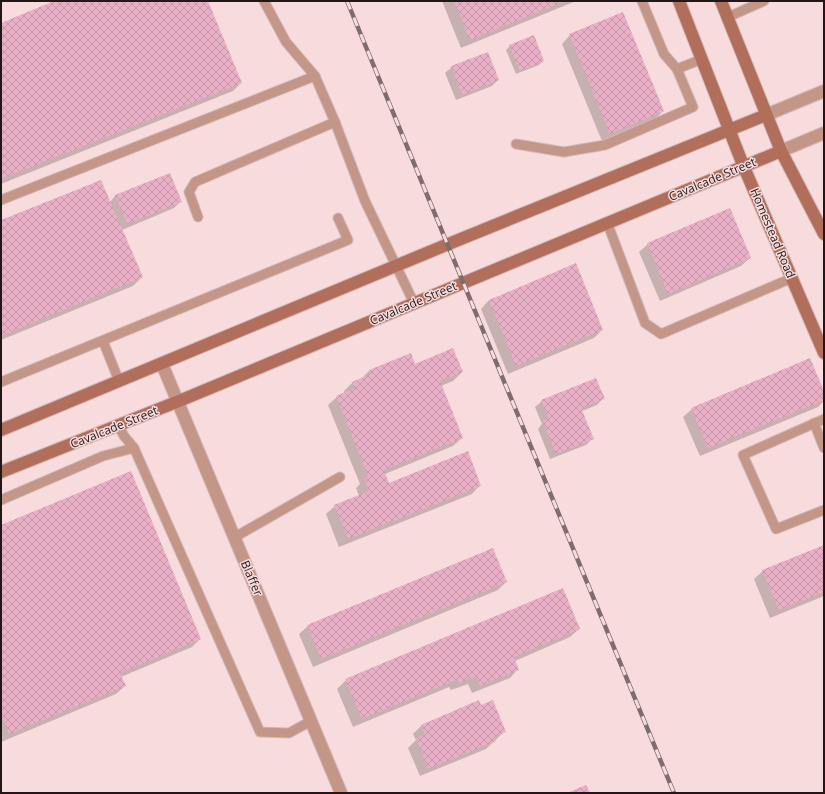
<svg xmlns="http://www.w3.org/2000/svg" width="825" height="794" font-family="'Open Sans',sans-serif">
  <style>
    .shadow { fill: #0003 }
    .building { fill: url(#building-cross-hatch) }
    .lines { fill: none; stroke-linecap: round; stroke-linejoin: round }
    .service-casing { stroke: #d1b9ba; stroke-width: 11 }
    .minor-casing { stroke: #d1b9ba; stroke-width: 14 }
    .tertiary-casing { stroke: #d1b9ba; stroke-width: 14 }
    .secondary-casing { stroke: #d1b9ba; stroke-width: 14 }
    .service { stroke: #c49688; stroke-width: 9 }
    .minor { stroke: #c49688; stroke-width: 12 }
    .tertiary { stroke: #c49688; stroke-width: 12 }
    .secondary { stroke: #b16f5b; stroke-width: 12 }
    .rail-casing { stroke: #7f6d6e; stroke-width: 4.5 }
    .rail { stroke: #f8dcdd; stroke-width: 3; stroke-dasharray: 9; stroke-linecap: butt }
    .labels { text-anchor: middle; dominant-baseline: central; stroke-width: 3; stroke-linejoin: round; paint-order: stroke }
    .street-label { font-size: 12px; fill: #211718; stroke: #f8dcdd }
  </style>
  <defs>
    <pattern id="building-cross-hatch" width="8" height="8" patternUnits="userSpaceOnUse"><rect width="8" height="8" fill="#e8afc6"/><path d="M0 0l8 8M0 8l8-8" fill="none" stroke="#c796a9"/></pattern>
  </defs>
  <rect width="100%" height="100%" fill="#f8dcdd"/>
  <g class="shadow">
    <polygon points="57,1 207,1 241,83 233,91 1,184 1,24"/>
    <polygon points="442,1 576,1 461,48"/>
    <polygon points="570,35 663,111 655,119 602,141 562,44"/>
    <polygon points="510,46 543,61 539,65 516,74 506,50"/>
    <polygon points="452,67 498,80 492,86 456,100 445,73"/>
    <polygon points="115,196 181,201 174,208 122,230 142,277 133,286 1,340 1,221 110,202"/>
    <polygon points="648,244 750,258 741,266 660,301 639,252"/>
    <polygon points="489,300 602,330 594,338 508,374 481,309"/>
    <polygon points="414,365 462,372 453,381 441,386 462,438 453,446 385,474 389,484 480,485 472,494 339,547 326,514 335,506 359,496 356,488 360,484 328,405 337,397 345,393 344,391 353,382 361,379 370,370"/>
    <polygon points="824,394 824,401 818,407 700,456 683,417 692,409"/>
    <polygon points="603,398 597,405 582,411 592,439 586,445 550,459 538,429 542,424 535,407 542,401"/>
    <polygon points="1,526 200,639 192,647 121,677 125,686 116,694 1,742"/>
    <polygon points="824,546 824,596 770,618 754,579 763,571"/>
    <polygon points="506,582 498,590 313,667 299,634 308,626"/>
    <polygon points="579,629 570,637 515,661 518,669 510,678 472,693 468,684 451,690 449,687 353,727 337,689 346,680"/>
    <polygon points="481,706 505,731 486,749 420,776 408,748 416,740 413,734 422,725"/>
  </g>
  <g class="building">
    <polygon points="54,1 208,1 242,83 1,179 1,23"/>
    <polygon points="454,1 565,1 470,40"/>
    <polygon points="623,12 664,111 610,134 569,34"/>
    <polygon points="534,35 544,61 520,71 509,45"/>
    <polygon points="488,52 499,80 462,95 451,66"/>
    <polygon points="170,173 182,202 127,224 115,195"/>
    <polygon points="101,180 143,277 1,336 1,220"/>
    <polygon points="730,208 751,258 668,294 647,243"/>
    <polygon points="576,263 603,330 516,366 489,300"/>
    <polygon points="453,348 463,372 440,381 463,438 384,470 389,483 468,451 481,486 348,539 334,505 369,491 364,478 368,476 336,396 355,388 352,382 371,374 369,370 411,353 415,364"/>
    <polygon points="810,358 824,391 824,400 708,448 691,408"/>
    <polygon points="596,378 605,399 581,408 594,439 556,454 543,421 549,419 541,400"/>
    <polygon points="131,471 201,639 120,673 126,686 9,734 1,715 1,525"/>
    <polygon points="824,545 824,592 779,610 762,570"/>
    <polygon points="493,548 507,582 321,659 307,625"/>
    <polygon points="563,588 580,629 514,657 519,670 480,686 476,676 459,683 458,679 362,719 345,679"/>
    <polygon points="479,700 481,705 493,700 506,732 494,737 496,741 428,769 416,738 425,735 421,725"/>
    <polygon points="586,785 590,793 567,793"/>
  </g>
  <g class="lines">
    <defs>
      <g id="service">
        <polyline points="264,1 286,42 315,76 335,122 365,201 414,303"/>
        <polyline points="728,17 764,1"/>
        <polyline points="677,69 702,59"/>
        <polyline points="516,144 564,152 605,145 693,107 677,69 664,54 642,1"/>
        <polyline points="1,200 315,76"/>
        <polyline points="198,217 189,192 195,182 335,122"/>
        <polyline points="607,222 645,323 661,334 792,278"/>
        <polyline points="103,341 119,381"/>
        <polyline points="1,382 348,240 338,218"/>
        <polyline points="824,419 743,455 776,529 824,510"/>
        <polyline points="814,423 824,448"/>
        <polyline points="118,425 124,436 134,448"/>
        <polyline points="1,500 103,456 134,448 260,732 289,733 311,721"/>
        <polyline points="235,537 340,477"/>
      </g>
      <polyline id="minor" points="162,364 341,793"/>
      <g id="tertiary">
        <polyline points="766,115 824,91"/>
        <polyline points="781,151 824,133"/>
      </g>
      <g id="secondary">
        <polyline points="679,1 743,165 824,353"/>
        <polyline points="721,1 781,151 824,234"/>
        <polyline points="1,430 446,245 766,115"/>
        <polyline points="1,472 179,401 781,151"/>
      </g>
    </defs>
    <use href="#service" class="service-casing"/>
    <use href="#minor" class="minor-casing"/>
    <use href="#tertiary" class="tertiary-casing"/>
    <use href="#secondary" class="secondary-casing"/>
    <use href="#service" class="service"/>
    <use href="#minor" class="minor"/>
    <use href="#tertiary" class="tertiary"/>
    <use href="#secondary" class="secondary"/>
    <defs>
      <polyline id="rail" points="347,1 674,793"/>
    </defs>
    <use href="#rail" class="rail-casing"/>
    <use href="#rail" class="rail"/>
  </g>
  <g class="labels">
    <g class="street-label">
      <text transform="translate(712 179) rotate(-23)">Cavalcade Street</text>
      <text transform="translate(773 233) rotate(67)">Homestead Road</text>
      <text transform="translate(413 303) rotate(-23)">Cavalcade Street</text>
      <text transform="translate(114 427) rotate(-22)">Cavalcade Street</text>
      <text transform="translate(252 578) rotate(67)">Blaffer</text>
    </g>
  </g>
  <rect width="825" height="794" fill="none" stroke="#211718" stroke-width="4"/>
</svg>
